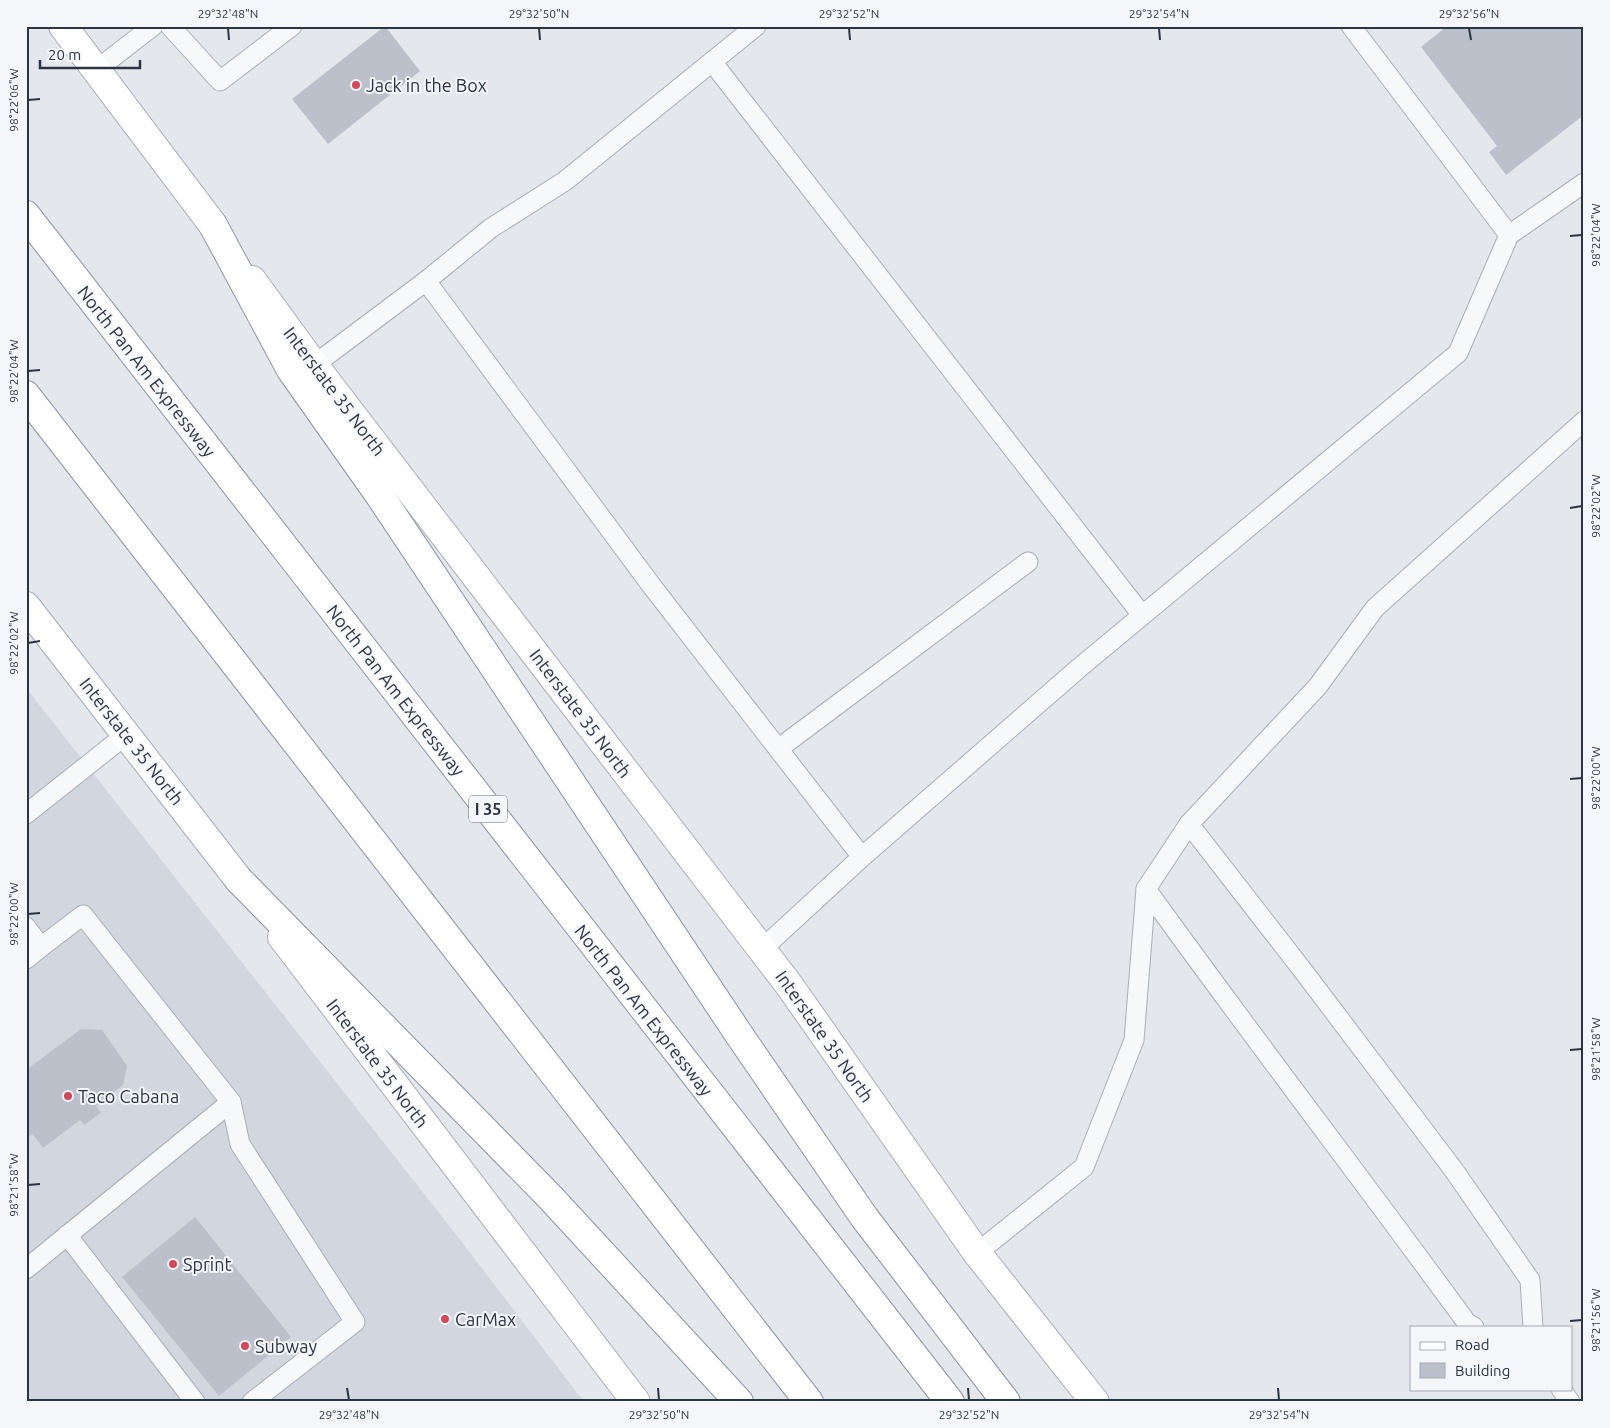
<svg xmlns="http://www.w3.org/2000/svg" width="1610" height="1428" font-family="Ubuntu,sans-serif">
  <style>
    .built { fill: #d2d6de }
    .building { fill: #bbc0ca }
    .lines { fill: none; stroke-linecap: round; stroke-linejoin: round }
    .service-casing { stroke: #a9aeb7; stroke-width: 21 }
    .secondary-casing { stroke: #a9aeb7; stroke-width: 30 }
    .primary-casing { stroke: #a3abb8; stroke-width: 30 }
    .motorway-casing { stroke: #8b94a3; stroke-width: 30 }
    .service { stroke: #f7f8fa; stroke-width: 19 }
    .secondary { stroke: #fff; stroke-width: 28 }
    .primary { stroke: #fff; stroke-width: 28 }
    .motorway { stroke: #fff; stroke-width: 28 }
    .ticks { fill: none; stroke: #2b3445; stroke-width: 2 }
    .poi-dot { fill: #d1495b; stroke: #f4f6f9; stroke-width: 2 }
    .labels { text-anchor: middle; dominant-baseline: central; stroke-width: 4; stroke-linejoin: round; paint-order: stroke }
    .shield { fill: #f4f6f9; stroke: #676e7b; stroke-width: 1 }
    .shield-label { font-size: 16px; font-weight: bold; fill: #2b3445 }
    .poi-label { font-size: 18px; fill: #2b3445; stroke: #f4f6f9; text-anchor: start }
    .street-label { font-size: 18px; fill: #2b3445; stroke: #f4f6f9 }
    .neatline { fill: none; stroke: #2b3445; stroke-width: 2 }
    .ticks-label { font-size: 12px; text-anchor: middle; fill: #2b3445 }
  </style>
  <rect width="100%" height="100%" fill="#e4e7ec"/>
  <polygon class="built" points="26,688 458,1237 584,1402 26,1402"/>
  <g class="building">
    <polygon points="385,26 420,71 328,144 292,99"/>
    <polygon points="1447,26 1584,26 1584,115 1506,175 1489,152 1497,146 1421,47"/>
    <polygon points="81,1029 102,1030 127,1066 123,1085 96,1106 101,1113 84,1125 80,1120 43,1148 33,1134 26,1138 26,1070"/>
    <polygon points="195,1217 291,1337 219,1396 122,1277"/>
  </g>
  <g class="lines">
    <defs>
      <g id="service">
        <polyline points="170,26 220,81 292,26"/>
        <polyline points="1351,26 1509,235"/>
        <polyline points="713,63 1142,615"/>
        <polyline points="95,71 153,26"/>
        <polyline points="426,281 651,585 862,857"/>
        <polyline points="314,365 426,281 491,228 565,181 756,26"/>
        <polyline points="778,749 1028,562"/>
        <polyline points="26,814 127,734"/>
        <polyline points="1189,824 1304,972 1453,1169 1530,1280 1533,1327"/>
        <path d="M1146,889C1251,1035 1361,1178 1467,1323L1474,1327"/>
        <polyline points="26,927 41,947 26,959"/>
        <polyline points="762,949 862,857 1079,668 1458,353 1509,235 1584,183"/>
        <polyline points="231,1102 240,1144 355,1322 252,1402"/>
        <polyline points="67,1235 195,1402"/>
        <polyline points="977,1253 1084,1167 1134,1040 1146,889 1189,824 1318,686 1375,608 1584,421"/>
        <polyline points="26,1269 231,1102 83,915 41,947"/>
        <polyline points="1561,1389 1570,1402"/>
      </g>
      <g id="secondary">
        <polyline points="252,280 314,365 789,985 977,1253 1095,1402"/>
        <polyline points="282,937 636,1402"/>
      </g>
      <g id="primary">
        <polyline points="63,26 213,225"/>
        <polyline points="26,606 239,880"/>
      </g>
      <g id="motorway">
        <polyline points="26,215 950,1402"/>
        <polyline points="213,225 291,370 380,496 740,1036 864,1217 1006,1402"/>
        <polyline points="26,395 809,1402"/>
        <polyline points="239,880 550,1197 739,1402"/>
      </g>
    </defs>
    <use href="#service" class="service-casing"/>
    <use href="#secondary" class="secondary-casing"/>
    <use href="#primary" class="primary-casing"/>
    <use href="#motorway" class="motorway-casing"/>
    <use href="#service" class="service"/>
    <use href="#secondary" class="secondary"/>
    <use href="#primary" class="primary"/>
    <use href="#motorway" class="motorway"/>
  </g>
  <path class="ticks" d="M228,28L229,40M539,28L540,40M849,28L850,40M1159,28L1160,40M1469,28L1471,40M28,100L40,99M1570,236L1582,235M28,371L40,370M1570,508L1582,506M28,643L40,641M1570,779L1582,778M28,914L40,913M1570,1050L1582,1049M28,1185L40,1184M1570,1321L1582,1320M347,1388L349,1400M658,1388L659,1400M968,1388L969,1400M1278,1388L1279,1400"/>
  <g class="poi-dot">
    <circle cx="356" cy="85" r="5"/>
    <circle cx="68" cy="1096" r="5"/>
    <circle cx="173" cy="1264" r="5"/>
    <circle cx="445" cy="1319" r="5"/>
    <circle cx="245" cy="1346" r="5"/>
  </g>
  <g class="labels">
    <rect class="shield" x="469" y="795.5" width="38" height="27" rx="4"/>
    <g class="shield-label">
      <text x="488" y="809">I 35</text>
    </g>
    <g class="poi-label">
      <text x="366" y="85">Jack in the Box</text>
      <text x="78" y="1096">Taco Cabana</text>
      <text x="183" y="1264">Sprint</text>
      <text x="455" y="1319">CarMax</text>
      <text x="255" y="1346">Subway</text>
    </g>
    <g class="street-label">
      <text transform="translate(147 371) rotate(52)">North Pan Am Expressway</text>
      <text transform="translate(335 391) rotate(53)">Interstate 35 North</text>
      <text transform="translate(396 690) rotate(52)">North Pan Am Expressway</text>
      <text transform="translate(581 713) rotate(53)">Interstate 35 North</text>
      <text transform="translate(132 741) rotate(52)">Interstate 35 North</text>
      <text transform="translate(644 1010) rotate(52)">North Pan Am Expressway</text>
      <text transform="translate(825 1036) rotate(55)">Interstate 35 North</text>
      <text transform="translate(378 1063) rotate(53)">Interstate 35 North</text>
    </g>
  </g>
  <rect width="1610" height="1428" fill="none" stroke="#f4f6f9" stroke-width="55"/>
  <rect x="1410" y="1326" width="162" height="65" fill="#f4f6f9" stroke="#a4a8b1"/>
  <rect x="1420" y="1342" width="25" height="8" fill="#ffffff" stroke="#a4a8b1"/>
  <text x="1455" y="1350" font-size="15" fill="#2b3445">Road</text>
  <rect x="1420" y="1363" width="25" height="15" fill="#bbc0ca" stroke="#a4a8b1"/>
  <text x="1455" y="1376" font-size="15" fill="#2b3445">Building</text>
  <path d="M40 60v8h100v-8" fill="none" stroke="#2b3445" stroke-width="2.5"/>
  <text x="48" y="60" font-size="15" fill="#2b3445" stroke="#f4f6f9" stroke-width="4" paint-order="stroke">20 m</text>
  <rect x="28" y="28" width="1554" height="1372" class="neatline"/>
  <g class="ticks-label">
    <text x="228" y="18">29°32'48"N</text>
    <text x="539" y="18">29°32'50"N</text>
    <text x="849" y="18">29°32'52"N</text>
    <text x="1159" y="18">29°32'54"N</text>
    <text x="1469" y="18">29°32'56"N</text>
    <text transform="translate(14 100) rotate(-90)" y="4">98°22'06"W</text>
    <text transform="translate(1596 235) rotate(-90)" y="4">98°22'04"W</text>
    <text transform="translate(14 371) rotate(-90)" y="4">98°22'04"W</text>
    <text transform="translate(1596 506) rotate(-90)" y="4">98°22'02"W</text>
    <text transform="translate(14 643) rotate(-90)" y="4">98°22'02"W</text>
    <text transform="translate(1596 778) rotate(-90)" y="4">98°22'00"W</text>
    <text transform="translate(14 914) rotate(-90)" y="4">98°22'00"W</text>
    <text transform="translate(1596 1049) rotate(-90)" y="4">98°21'58"W</text>
    <text transform="translate(14 1185) rotate(-90)" y="4">98°21'58"W</text>
    <text transform="translate(1596 1320) rotate(-90)" y="4">98°21'56"W</text>
    <text x="349" y="1419">29°32'48"N</text>
    <text x="659" y="1419">29°32'50"N</text>
    <text x="969" y="1419">29°32'52"N</text>
    <text x="1279" y="1419">29°32'54"N</text>
  </g>
</svg>
